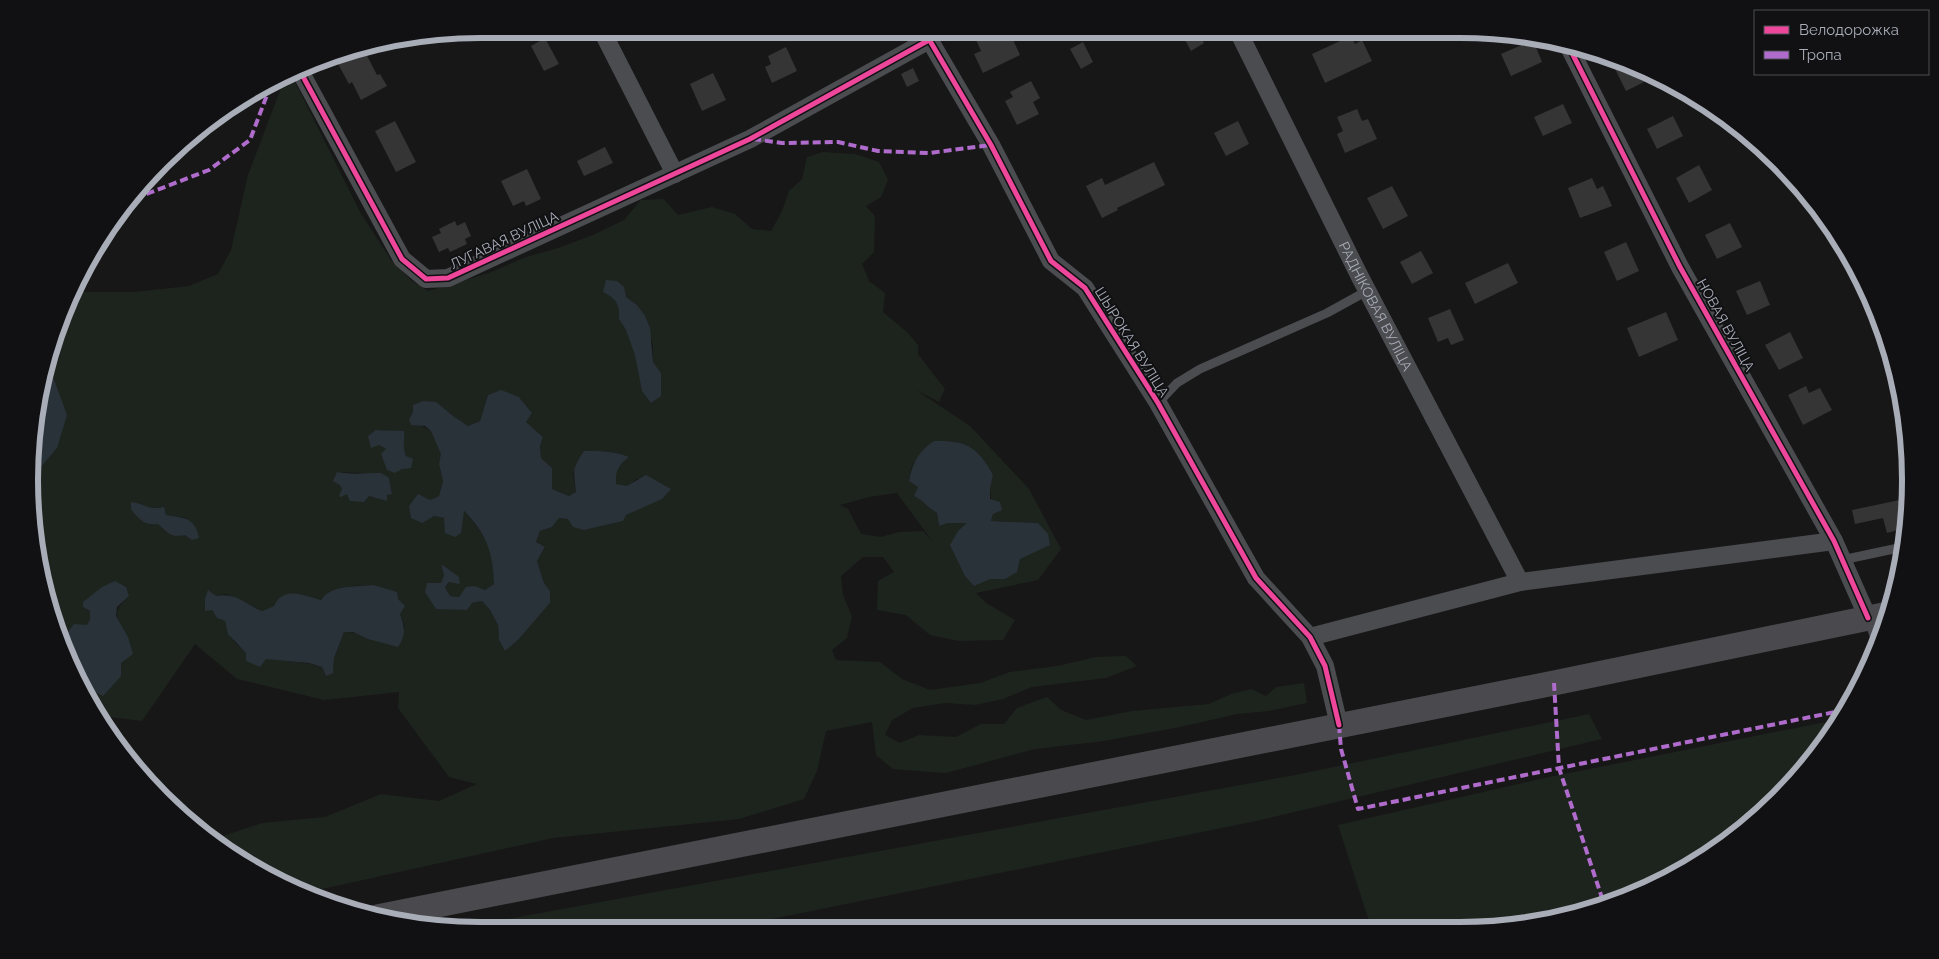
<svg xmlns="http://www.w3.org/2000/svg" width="1939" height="959" font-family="Raleway,sans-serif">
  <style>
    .green { fill: #1d241e; fill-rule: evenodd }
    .water { fill: #2a3239 }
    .building { fill: #353536 }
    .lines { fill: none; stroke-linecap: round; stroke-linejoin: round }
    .lane { stroke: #4b4c50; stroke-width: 9 }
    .street { stroke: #4b4c50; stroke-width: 18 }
    .secondary { stroke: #4a4a4e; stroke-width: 25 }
    .quiet { stroke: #b06ccc; stroke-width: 4; stroke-dasharray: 8 4; stroke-linecap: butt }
    .cycleway-casing { stroke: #111113; stroke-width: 8 }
    .cycleway { stroke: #ed469a; stroke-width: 5 }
    .labels { text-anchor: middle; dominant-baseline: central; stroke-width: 4; stroke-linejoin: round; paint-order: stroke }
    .street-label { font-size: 14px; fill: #a8adb8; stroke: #111113 }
    .rim { fill: none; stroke: #a8adb8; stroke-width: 6 }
  </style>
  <rect width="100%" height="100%" fill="#171717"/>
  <g class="green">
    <path d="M292,76L360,212L391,260L411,280L428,291L489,273L526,257L555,249L593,235L624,220L641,200L664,199L678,215L712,207L735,214L752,229L771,231L782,211L789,191L802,179L807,157L823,152L855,154L879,162L888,180L881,197L866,206L875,216L874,252L862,264L869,281L885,293L883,312L908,333L918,345V354L945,389L939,402L916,390L970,426L1029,489L1061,549L1038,580L976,593L986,603L1015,620L1003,640L959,641L930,635L906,615L877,610L878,581L894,572L883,557H863L841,576L843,595L852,616L847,638L832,650L836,660L880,662L902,679L930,690L980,683L1010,672L1057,666L1096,657L1126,656L1137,666L1106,678L1032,687L1003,699L975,705L945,703L913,708L892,720L885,735L900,743L919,735L956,737L981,724H1004L1017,708L1047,697L1061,710L1086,720L1132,711L1209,704L1231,694L1251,689L1266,696L1276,687L1304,683L1307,703L1269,711L1237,714L1180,727L1104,741L1035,749L946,773L893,769L876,755L872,722L826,731L817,771L804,799L739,819L553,838L304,893L280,884L217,838L262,823L325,817L381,794L439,801L477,784L449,777L398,708L399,692L324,700L237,679L195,644L142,721L102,716L85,693L95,692L121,663L128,637C116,615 110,615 129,596L83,607L90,611V619L87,625L68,631L63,638L33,539L35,474L57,448L52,374L45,366L63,307L71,292H134L189,286L218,274L231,250L248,175L284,80ZM610,295L626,297L637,305L644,316L653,345V362L661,373V379L652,403C638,388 642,385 639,367C636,350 629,333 619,319C620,308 618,303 610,295ZM488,395L519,397L532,413L525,421L543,437L540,446L541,458L552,468V489L569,496L576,492L573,474L584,451C600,451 615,451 629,457C619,466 616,470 615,484L627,487L637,479L660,483L671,489L626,515L622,521L584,530L568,519L559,518L552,527L540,531L536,542L545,548L537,561L544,583L550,591V603L518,640L505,651L499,640L498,625L490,610L482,601L472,603L425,592L441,583L444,575L441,564L449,582L445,587L450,596L459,597L475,586L485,590L495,584C492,549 487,536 463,510L462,521L434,516L409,506L418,495L430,500L439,496L443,481L439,464L442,454L431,431L409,419L413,412V405L423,401L468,426L480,421ZM376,430L397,431L404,437L402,445L406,456L402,468L395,473L386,449L379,445ZM914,462L993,475L990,489L993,514L991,521L1038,523L1020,559L1005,579H990L968,523H948L939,526L937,513C928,508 924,501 915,496L918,487L909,480L911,469ZM337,472L360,473L365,475L372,473L389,478L392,493L387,495V501L369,496L364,502C347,500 341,488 337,472ZM897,493L933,542L923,531L899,532L881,537L861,534L848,509L840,505L869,497ZM139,503L147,508L164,507L166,515L187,518L167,533ZM373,585L400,614L405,627L383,642C369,639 357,631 344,632L334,658L333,672L326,676L322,667C286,655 236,669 225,621L217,618L212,610L216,596L227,594L262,611C280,603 302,596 322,600C332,584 356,586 373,585Z"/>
    <polygon points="1589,714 1602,739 1261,820 723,929 453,929 1295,775"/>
    <polygon points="1836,720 1799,776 1710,854 1632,896 1518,926 1371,927 1338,825 1549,777"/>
  </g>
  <g class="water">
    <path d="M606,280L617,281L624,287L626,297L637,305L645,316L650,328L653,362L661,373V396L651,403L642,391L635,355L626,330L619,319C620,305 616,298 603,292Z"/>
    <polygon points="45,366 52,374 67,415 57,448 35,474 37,391"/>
    <path d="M501,390L519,397L532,413L526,422L543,437L540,446L541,458L552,468V489L569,496L576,492C574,471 571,470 584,451C600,451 615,451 629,457C619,465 615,471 616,484L627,486L646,475L671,489L662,499L626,515L623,521L584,530L573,527L568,519L559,518L552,527L540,531L536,542L545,547L537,561L544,583L550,591V603L518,640L505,651L499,640L498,625L490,610L482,601L472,603L467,610L436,609L425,592L427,583H441L444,575L441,564L459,577L460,584L449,582L445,587L450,596L459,597L466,587L475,586L485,590L494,584C493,552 486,533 464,511L461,533L455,537L445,533L444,518L434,516L422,523L411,518L409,506L418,494L430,500L439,496L443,481L439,464L441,454L431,431L425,426L411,425L409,419L413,412V405L423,401L436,402L453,416L468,426L480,421L488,395Z"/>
    <path d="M376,430L404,431C405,443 402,443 406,456L413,459L411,468L402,469L395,473L387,470L381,454L386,449L379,445L371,448L368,436Z"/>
    <path d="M934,441C966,440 978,447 993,475L990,489V499L1000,502L1002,510L993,514L991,521L1038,523L1048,534L1050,545L1020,559L1017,572L1005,579H990L974,586L965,576L950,545L958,531L967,523H948L939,526L937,513C928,508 924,501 914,496L918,487L909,481C912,463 919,451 934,441Z"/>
    <path d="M337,472C354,475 365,473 381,473L389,478L392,494L387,495V501L369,496L364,502L350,501L347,494L341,497L339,496L342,489L340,485L333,481Z"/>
    <path d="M131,502C146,504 147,510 164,507L166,515C184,518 195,517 199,538L192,540L185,535C171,538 168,533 158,524C144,526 139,519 131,509Z"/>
    <polygon points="115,581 126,587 129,596 117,607 116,616 128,637 133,654 121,663 121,676 103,696 95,692 85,693 75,679 63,638 74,624 87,625 90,619 90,611 83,607 83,602 102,587"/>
    <path d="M373,585L397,592L398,599L405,606L400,614C405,628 406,635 398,647L368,639L353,632H344L334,658L333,673L326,676L322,667L309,663L266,659L260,667L246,661V653L228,634L225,621L217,618L212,610L205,611V599L208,590L216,596C236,592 245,604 262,611L274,606C284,585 304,596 321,600C332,584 355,587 373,585Z"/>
  </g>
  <g class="building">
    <polygon points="981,29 994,29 997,36 1009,31 1020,55 983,73 974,54 981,51 973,33"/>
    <polygon points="1179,29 1196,29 1204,43 1191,51"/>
    <polygon points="1351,36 1355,44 1362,40 1372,61 1325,83 1312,54"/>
    <polygon points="545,38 559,64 544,71 531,46"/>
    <polygon points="1533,40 1542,62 1511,76 1501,54"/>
    <polygon points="1083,42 1093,62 1081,69 1070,49"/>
    <polygon points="786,47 797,71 772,83 765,67 771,64 768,56"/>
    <polygon points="363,48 377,75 380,74 387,86 361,100 352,82 349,84 337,62"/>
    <polygon points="1624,62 1658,75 1626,91 1614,67"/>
    <polygon points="913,68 919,81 907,87 901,74"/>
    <polygon points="713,73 726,100 702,111 690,84"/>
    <polygon points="1031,81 1040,98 1033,102 1039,114 1017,125 1005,101 1013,97 1010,92"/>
    <polygon points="1563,104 1572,123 1543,136 1534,117"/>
    <polygon points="1357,109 1362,121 1368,119 1377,139 1345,153 1337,134 1343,131 1337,117"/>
    <polygon points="1673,116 1683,136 1657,149 1647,129"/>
    <polygon points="395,121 416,162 396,172 375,131"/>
    <polygon points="1238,121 1249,144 1226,156 1214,133"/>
    <polygon points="605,147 613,163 584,176 577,161"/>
    <polygon points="1154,162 1165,185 1117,208 1118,210 1102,218 1086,186 1102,178 1105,185"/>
    <polygon points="1699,165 1712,190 1689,203 1676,178"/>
    <polygon points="527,169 541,199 526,206 524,201 513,206 501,181"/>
    <polygon points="1592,178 1597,189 1603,186 1612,206 1580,218 1568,188"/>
    <polygon points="1392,186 1408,216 1383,229 1367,198"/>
    <polygon points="455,221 457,226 465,222 471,236 465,239 467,244 450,252 448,248 439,252 432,237 441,233 439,229"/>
    <polygon points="1730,223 1742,247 1717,259 1705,235"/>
    <polygon points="1626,242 1639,271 1617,281 1604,252"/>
    <polygon points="1421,251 1433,273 1412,284 1400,262"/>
    <polygon points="1508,263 1518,283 1475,304 1465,283"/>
    <polygon points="1760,281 1770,305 1747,315 1736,291"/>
    <polygon points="1450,309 1464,340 1451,345 1448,338 1438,342 1428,318"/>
    <polygon points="1666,312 1678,340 1639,357 1627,328"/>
    <polygon points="1790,332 1803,358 1779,370 1765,345"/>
    <polygon points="1806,386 1809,393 1820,388 1832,410 1803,425 1788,395"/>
    <polygon points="1909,498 1906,528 1887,533 1883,518 1855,524 1852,510"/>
  </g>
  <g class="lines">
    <g class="lane">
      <polyline points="1158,403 1177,383 1200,369 1327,313 1367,291"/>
      <polyline points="1842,560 1903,547"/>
      <polyline points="1869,621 1877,644"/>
    </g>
    <g class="street">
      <polyline points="601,29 675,174"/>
      <polyline points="923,29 991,145 1051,261 1085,288 1158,403 1256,578 1310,637 1325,666 1339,725"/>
      <path id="s1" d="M1237,29L1359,275L1520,582"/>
      <polyline points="1567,43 1680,267 1834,541 1868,618"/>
      <polyline points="300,71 402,259 426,279 448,278 750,139 929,40"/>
      <polyline points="1310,637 1520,582 1834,541"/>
    </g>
    <polyline class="secondary" points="377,917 1554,683 1888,614"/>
    <g class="quiet">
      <polyline points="753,139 782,143 838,142 878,151 929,153 991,145"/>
      <polyline points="135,197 149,193 209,170 250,140 270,87"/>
      <polyline points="1554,683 1559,768 1604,904"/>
      <polyline points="1339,725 1341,749 1358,809 1835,712 1844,708"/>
    </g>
    <defs>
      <g id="cycleway">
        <polyline points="923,29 991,145 1051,261 1085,288 1158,403 1256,578 1310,637 1325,666 1339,725"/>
        <polyline points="1567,43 1680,267 1834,541 1868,618"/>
        <polyline points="300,71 402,259 426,279 448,278 750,139 929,40"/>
      </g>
    </defs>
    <use href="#cycleway" class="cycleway-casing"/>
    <use href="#cycleway" class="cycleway"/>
  </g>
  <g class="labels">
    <g class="street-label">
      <text transform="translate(504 240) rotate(-25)">ЛУГАВАЯ ВУЛІЦА</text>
      <text stroke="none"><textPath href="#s1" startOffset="310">РАДНІКОВАЯ ВУЛІЦА</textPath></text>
      <text transform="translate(1726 325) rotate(61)">НОВАЯ ВУЛІЦА</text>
      <text transform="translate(1132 342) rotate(58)">ШЫРОКАЯ ВУЛІЦА</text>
    </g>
  </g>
  <path d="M0 0H1939V959H0ZM480 38H1460A442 442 0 0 1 1902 480V480A442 442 0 0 1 1460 922H480A442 442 0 0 1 38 480V480A442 442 0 0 1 480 38Z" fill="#111113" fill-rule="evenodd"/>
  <path class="rim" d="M480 38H1460A442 442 0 0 1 1902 480V480A442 442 0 0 1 1460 922H480A442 442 0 0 1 38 480V480A442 442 0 0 1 480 38Z"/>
  <rect x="1754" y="10" width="175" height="65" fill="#111113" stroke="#4d4f55"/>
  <rect x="1764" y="26" width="25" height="8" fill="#ed469a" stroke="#4d4f55"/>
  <text x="1799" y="35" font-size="15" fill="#a8adb8">Велодорожка</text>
  <rect x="1764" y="51" width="25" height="8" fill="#b06ccc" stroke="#4d4f55"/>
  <text x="1799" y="60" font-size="15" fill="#a8adb8">Тропа</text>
</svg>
